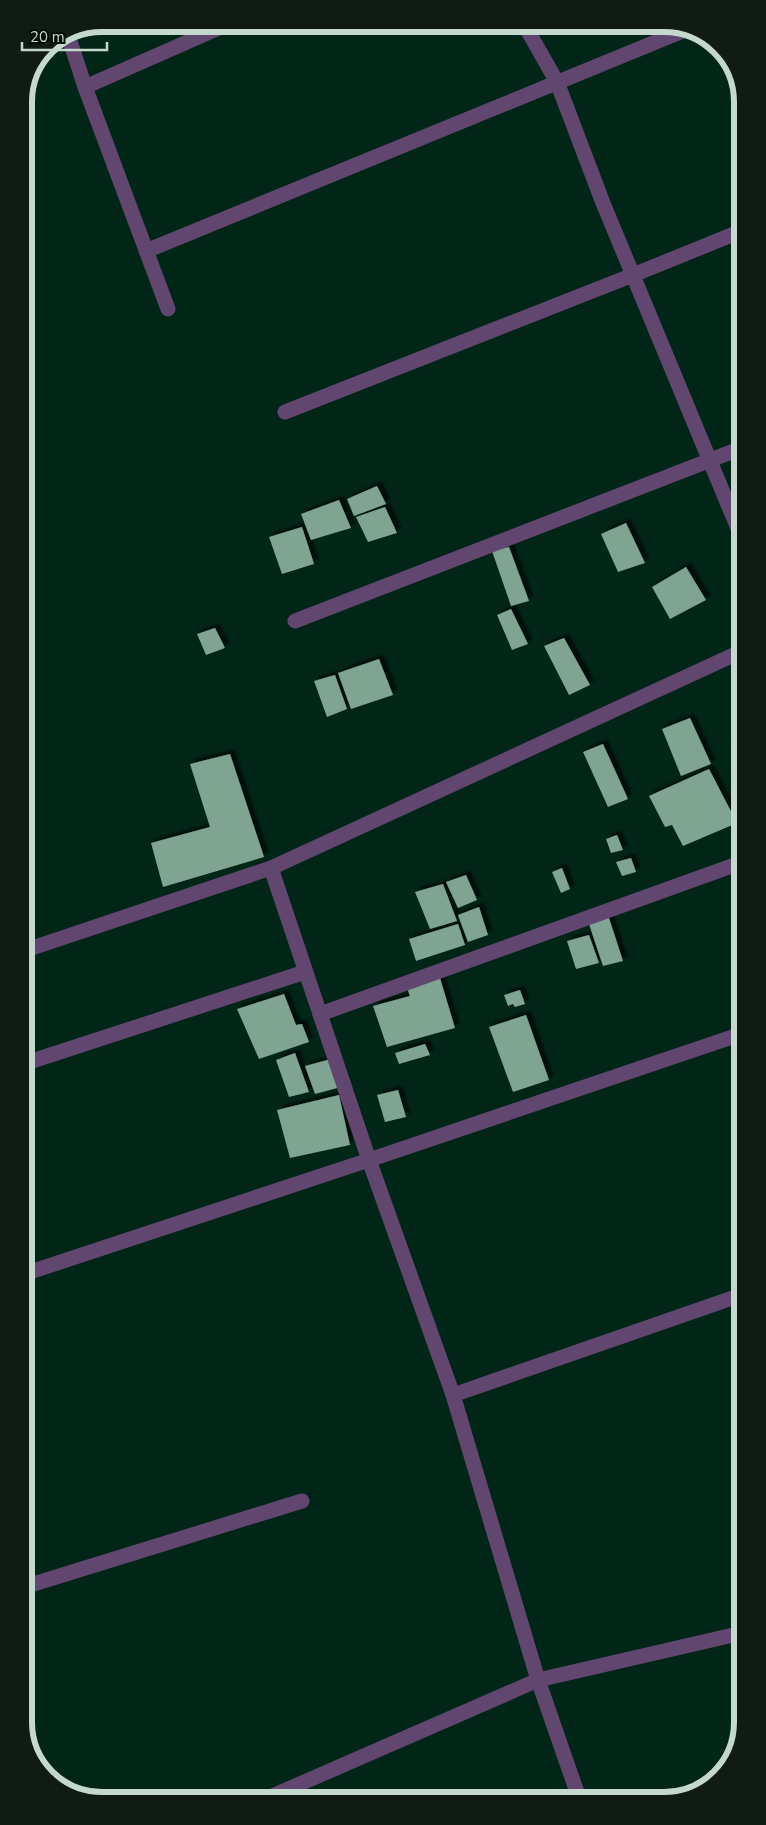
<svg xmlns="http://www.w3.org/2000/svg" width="766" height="1825" font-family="'Nunito Sans',sans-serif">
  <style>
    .building { fill: #7fa492; filter: url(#shadow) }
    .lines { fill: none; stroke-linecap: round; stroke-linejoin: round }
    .street { stroke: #61466f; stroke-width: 15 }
    .rim { fill: none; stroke: #c5d8cd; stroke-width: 6 }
  </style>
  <defs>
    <filter id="shadow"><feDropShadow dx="4.5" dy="-4.5" stdDeviation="1" flood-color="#0009"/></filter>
  </defs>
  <rect width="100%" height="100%" fill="#012517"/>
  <g class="building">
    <polygon points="377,486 386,504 354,516 347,499"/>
    <polygon points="339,500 351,528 311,540 301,514"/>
    <polygon points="385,507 397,533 368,542 356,517"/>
    <polygon points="626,523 645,563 618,572 601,534"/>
    <polygon points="302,527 314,564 282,574 269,537"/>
    <polygon points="509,547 529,601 511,606 492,551"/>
    <polygon points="686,567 706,600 670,619 652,587"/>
    <polygon points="511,609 528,644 512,650 497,615"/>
    <polygon points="215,628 225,648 206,655 197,634"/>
    <polygon points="564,638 590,685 569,695 544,646"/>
    <polygon points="379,659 393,695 351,709 338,673"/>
    <polygon points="335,675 347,709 327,717 314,681"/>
    <polygon points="690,718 711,764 681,776 662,729"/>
    <polygon points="603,744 628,799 608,807 583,752"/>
    <polygon points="230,754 264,857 163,887 151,843 210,827 190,764"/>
    <polygon points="709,769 737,823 683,846 672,825 665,827 649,796"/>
    <polygon points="617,835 623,850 611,853 606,839"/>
    <polygon points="631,858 636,872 622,876 616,862"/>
    <polygon points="562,868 570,889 561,893 552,872"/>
    <polygon points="466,875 477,900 458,908 446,882"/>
    <polygon points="443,884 457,921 430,929 415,892"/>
    <polygon points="479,907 488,935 468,942 458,915"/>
    <polygon points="608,915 623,961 603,966 588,921"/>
    <polygon points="458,924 465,945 416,961 409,939"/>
    <polygon points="589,935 599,963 576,969 567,941"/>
    <polygon points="440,978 455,1028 387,1047 373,1006 410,996 407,988"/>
    <polygon points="520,990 525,1004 515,1007 513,1004 508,1006 504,995"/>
    <polygon points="284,994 296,1025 302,1024 309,1042 259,1059 237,1009"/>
    <polygon points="526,1015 549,1080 513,1092 489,1027"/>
    <polygon points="425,1044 430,1055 399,1064 395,1053"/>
    <polygon points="295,1053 309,1092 289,1097 276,1060"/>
    <polygon points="331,1059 341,1087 315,1094 305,1066"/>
    <polygon points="398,1090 406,1117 385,1122 377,1095"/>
    <polygon points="339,1095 350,1145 290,1158 277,1110"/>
  </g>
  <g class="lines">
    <g class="street">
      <polyline points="524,24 557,82 603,203 739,531"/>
      <polyline points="69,38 85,87 168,309"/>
      <polyline points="85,87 228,24"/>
      <polyline points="146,251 685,30"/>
      <polyline points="285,412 633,275 739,232"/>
      <polyline points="295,621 739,449"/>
      <polyline points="271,868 369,1160 453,1395 538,1680 579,1798"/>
      <polyline points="26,950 271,868 740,652"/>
      <polyline points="320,1014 740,863"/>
      <polyline points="26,1063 305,972"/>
      <polyline points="27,1273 369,1160 741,1034"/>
      <polyline points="453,1395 741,1295"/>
      <polyline points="27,1586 302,1501"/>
      <polyline points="263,1800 538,1680 742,1633"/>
    </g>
  </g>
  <path d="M0 0H766V1825H0ZM102 32H664A70 70 0 0 1 734 102V1722A70 70 0 0 1 664 1792H102A70 70 0 0 1 32 1722V102A70 70 0 0 1 102 32Z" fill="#111b16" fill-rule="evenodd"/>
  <path class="rim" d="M102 32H664A70 70 0 0 1 734 102V1722A70 70 0 0 1 664 1792H102A70 70 0 0 1 32 1722V102A70 70 0 0 1 102 32Z"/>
  <path d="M22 42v8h85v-8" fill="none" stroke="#c5d8cd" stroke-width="2.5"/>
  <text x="30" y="42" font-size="15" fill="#c5d8cd" stroke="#010b06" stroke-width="4" paint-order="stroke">20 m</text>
</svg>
